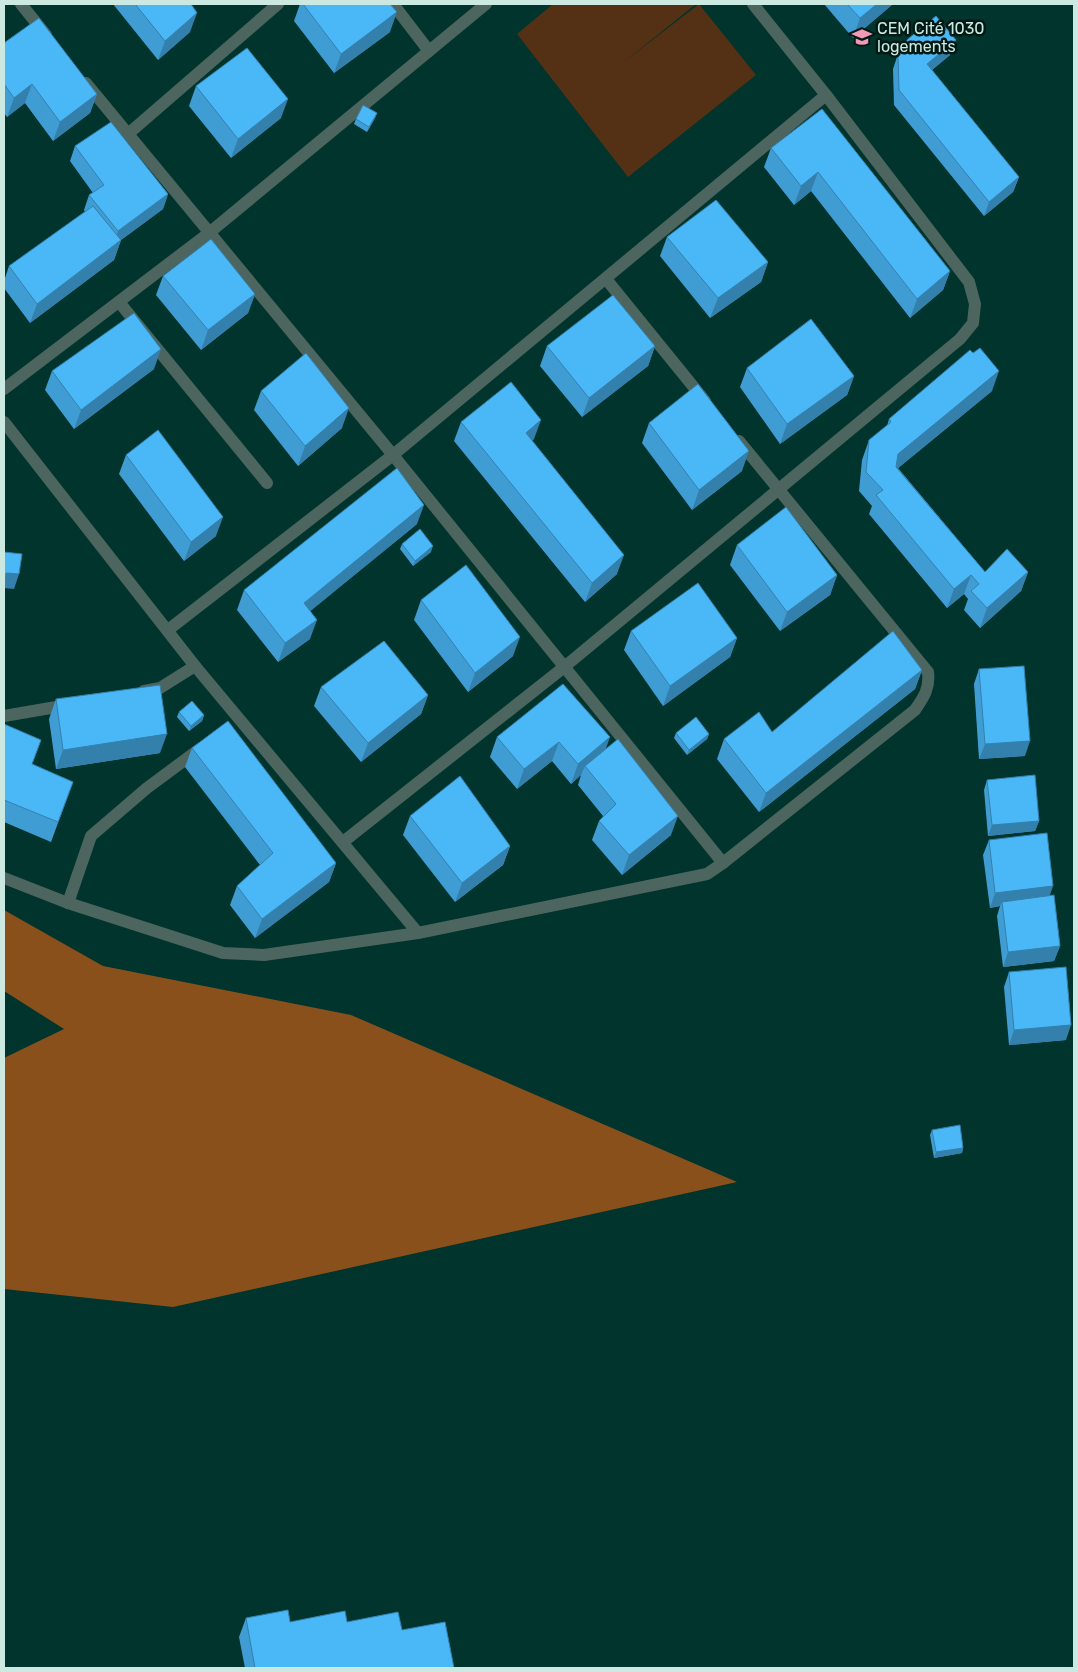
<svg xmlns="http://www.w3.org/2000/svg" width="1078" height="1672" font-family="Rubik,sans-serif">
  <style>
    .green { fill: #543114 }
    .forest { fill: #8a501c }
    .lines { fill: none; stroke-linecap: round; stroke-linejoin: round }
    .street { stroke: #4d655f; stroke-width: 12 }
    .wall { fill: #409dd4 }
    .shaded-wall { fill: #3480ad }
    .building { fill: #4ab7f7; stroke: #3480ad }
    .labels { text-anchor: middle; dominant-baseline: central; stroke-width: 5; stroke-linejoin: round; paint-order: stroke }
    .poi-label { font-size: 16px; fill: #cbe9e1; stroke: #011914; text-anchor: start }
  </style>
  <rect width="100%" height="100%" fill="#00342c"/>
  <polygon class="green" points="553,4 696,4 624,62 699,4 756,75 628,177 517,34"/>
  <polygon class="forest" points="4,910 103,966 351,1015 737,1182 173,1307 4,1289 4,1058 64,1029 4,991"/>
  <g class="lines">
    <g class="street">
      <polyline points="21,4 46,35"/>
      <polyline points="393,4 429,51"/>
      <polyline points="86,83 393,455 723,863"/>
      <polyline points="128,134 278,4"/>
      <polyline points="606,279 705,401"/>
      <polyline points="119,302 267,483"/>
      <polyline points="4,389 209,233 486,4"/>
      <polyline points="4,422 195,666 418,933"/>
      <polyline points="168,630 393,455 826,95"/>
      <polyline points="144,691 160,688 195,666"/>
      <polyline points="4,716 68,705"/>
      <polyline points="343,842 563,668 960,339 973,323 975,304 969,282 826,95 753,4"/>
      <path d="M4,878L68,903L223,953L264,955L418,933L707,874L723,863L915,710C924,697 930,688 928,672L739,441"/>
      <polyline points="68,903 91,836 147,788 201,748"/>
    </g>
  </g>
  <g class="wall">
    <polygon points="113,4 191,4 190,32 158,60"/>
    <polygon points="300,4 390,4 390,32 334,73 294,21"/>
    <polygon points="824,4 893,4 853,38"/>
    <polygon points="4,43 97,94 90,113 53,141 25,103 7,117 4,113"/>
    <polygon points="898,54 950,55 932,70 1019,177 1013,192 984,216 894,105 893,69"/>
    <polygon points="196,86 281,118 231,158 189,106"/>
    <polygon points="822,109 950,271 943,290 910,318 811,191 794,205 764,167 771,148"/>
    <polygon points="377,113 375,118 367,132 354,124 356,119"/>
    <polygon points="75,146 168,194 163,209 121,240 114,260 30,323 4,288 4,281 9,266 85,212 84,210 89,195 93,193 70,161"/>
    <polygon points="667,237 768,262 761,282 710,318 660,256"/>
    <polygon points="163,276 255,294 248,313 201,350 156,295"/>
    <polygon points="547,346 655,346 648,366 582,417 540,366"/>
    <polygon points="747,368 854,376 847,395 780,444 740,387"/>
    <polygon points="154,369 74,429 45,390 52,371"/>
    <polygon points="261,391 342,428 298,466 254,410"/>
    <polygon points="992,391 898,468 985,572 1028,572 1021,591 980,628 964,610 968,599 964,594 947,608 869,514 872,506 859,491 862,460 869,440 887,426 889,419"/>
    <polygon points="461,422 534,439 532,440 617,574 585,602 454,441"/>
    <polygon points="649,423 742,471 692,510 642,443"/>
    <polygon points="126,455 216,536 184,561 119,474"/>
    <polygon points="417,524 310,611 310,639 278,662 237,610 244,590"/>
    <polygon points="402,544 431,552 413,566 400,549"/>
    <polygon points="737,545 837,575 830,595 780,631 730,565"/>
    <polygon points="421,600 513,656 468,692 414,620"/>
    <polygon points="631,631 737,638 730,657 663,706 624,650"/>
    <polygon points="979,669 1025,756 979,759 974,684"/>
    <polygon points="922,670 915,689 759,812 717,759 724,739 772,732"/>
    <polygon points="563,684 606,749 671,835 622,875 592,840 599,821 603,816 578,785 581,775 571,784 552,761 517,789 490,757 497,737"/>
    <polygon points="321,687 428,695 421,714 361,762 314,706"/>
    <polygon points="56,699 160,753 56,769 49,719"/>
    <polygon points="179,712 204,715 202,721 189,731 177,717"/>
    <polygon points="4,724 32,764 73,782 51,842 4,822"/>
    <polygon points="676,733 709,734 707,739 687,755 674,738"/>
    <polygon points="192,748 336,863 329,882 255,938 230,905 237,886 260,865 185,767"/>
    <polygon points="987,780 1039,821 1035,831 988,836 984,790"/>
    <polygon points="410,816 510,846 503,865 455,902 403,835"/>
    <polygon points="989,840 1049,896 1060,946 1054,961 1003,967 997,916 1000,906 990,908 983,855"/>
    <polygon points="1009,972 1066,1040 1009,1045 1004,987"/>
    <polygon points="932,1130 963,1148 962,1153 934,1158 930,1135"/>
    <polygon points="246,1618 290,1622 347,1622 402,1630 454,1668 245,1668 239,1637"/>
  </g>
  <g class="shaded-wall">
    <polygon points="877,4 893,4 853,38 860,18"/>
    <polygon points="397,12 390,32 334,73 341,54"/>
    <polygon points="197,13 190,32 158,60 165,41"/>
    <polygon points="956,40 950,55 922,78 927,64"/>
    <polygon points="32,84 25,103 7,117 14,98"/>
    <polygon points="97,94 90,113 53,141 60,122"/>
    <polygon points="288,99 281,118 231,158 238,139"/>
    <polygon points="377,113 375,118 367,132 369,127"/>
    <polygon points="818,172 811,191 794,205 801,186"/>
    <polygon points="1019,177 1013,192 984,216 989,202"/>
    <polygon points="168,194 163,209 113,246 118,231"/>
    <polygon points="121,240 114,260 30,323 37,304"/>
    <polygon points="768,262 761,282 710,318 718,298"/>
    <polygon points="950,271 943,290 910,318 917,299"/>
    <polygon points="255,294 248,313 201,350 208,330"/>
    <polygon points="655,346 648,366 582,417 589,398"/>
    <polygon points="161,349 154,369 74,429 81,410"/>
    <polygon points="999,371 992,391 891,474 898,454"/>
    <polygon points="854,376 847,395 780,444 787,424"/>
    <polygon points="349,408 342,428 298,466 305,446"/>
    <polygon points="541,420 534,439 519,452 526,433"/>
    <polygon points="749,451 742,471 692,510 699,490"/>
    <polygon points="424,505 417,524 297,622 304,603"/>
    <polygon points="223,517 216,536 184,561 191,542"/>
    <polygon points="433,546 431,552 413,566 415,561"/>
    <polygon points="624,555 617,574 585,602 592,583"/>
    <polygon points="1028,572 1021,591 980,628 987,608"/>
    <polygon points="6,573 19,574 14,589 4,588"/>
    <polygon points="837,575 830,595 780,631 787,612"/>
    <polygon points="971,575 964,594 947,608 954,589"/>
    <polygon points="317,620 310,639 278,662 285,643"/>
    <polygon points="520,637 513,656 468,692 475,673"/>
    <polygon points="737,638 730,657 663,706 670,686"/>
    <polygon points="922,670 915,689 759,812 766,793"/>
    <polygon points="428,695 421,714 361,762 368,743"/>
    <polygon points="204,715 202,721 189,731 191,726"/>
    <polygon points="167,734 160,753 56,769 63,750"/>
    <polygon points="709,734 707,739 687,755 689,750"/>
    <polygon points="610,737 603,757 585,766 581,775 571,784 578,764"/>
    <polygon points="1030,741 1025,756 979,759 985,744"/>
    <polygon points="559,742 552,761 517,789 524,769"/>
    <polygon points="678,816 671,835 622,875 629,855"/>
    <polygon points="1039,821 1035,831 988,836 992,825"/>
    <polygon points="510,846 503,865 455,902 462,883"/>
    <polygon points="336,863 329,882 255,938 262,919"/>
    <polygon points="1053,886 1048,901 1002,902 1000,906 990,908 995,893"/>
    <polygon points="1060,946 1054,961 1003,967 1008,952"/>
    <polygon points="1071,1025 1066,1040 1009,1045 1014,1030"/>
    <polygon points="963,1148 962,1153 934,1158 936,1152"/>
  </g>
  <g class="building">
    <polygon points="135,4 191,4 197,13 165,41"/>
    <polygon points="303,4 390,4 397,12 341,54"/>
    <polygon points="847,4 877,4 860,18"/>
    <polygon points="936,16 956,40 927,64 1019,177 989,202 899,90 898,54 908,39"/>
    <polygon points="39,18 97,94 60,122 32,84 14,98 4,84 4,43"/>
    <polygon points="247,48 288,99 238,139 196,86"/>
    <polygon points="363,105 377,113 369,127 356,119"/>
    <polygon points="822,109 950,271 917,299 818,172 801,186 771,148"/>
    <polygon points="111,122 168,194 118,231 89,195 104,185 75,146"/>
    <polygon points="716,200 768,262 718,298 667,237"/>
    <polygon points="93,206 121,240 37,304 9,266"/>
    <polygon points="211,239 255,294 208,330 163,276"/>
    <polygon points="613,295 655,346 589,398 547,346"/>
    <polygon points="134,313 161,349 81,410 52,371"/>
    <polygon points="811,319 854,376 787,424 747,368"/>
    <polygon points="980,348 999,371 898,454 896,467 985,572 1007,549 1028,572 987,608 971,591 979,584 971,575 954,589 876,495 883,490 866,472 869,440 891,422 889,419 970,350 973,353"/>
    <polygon points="306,353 349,408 305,446 261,391"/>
    <polygon points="511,382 541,420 526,433 624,555 592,583 461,422"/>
    <polygon points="698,384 749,451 699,490 649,423"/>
    <polygon points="158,430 223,517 191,542 126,455"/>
    <polygon points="397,468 424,505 304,603 317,620 285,643 244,590"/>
    <polygon points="786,507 837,575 787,612 737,545"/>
    <polygon points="420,529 433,546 415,561 402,544"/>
    <polygon points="4,552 22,554 19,574 6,573 4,595"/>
    <polygon points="466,565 520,637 475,673 421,600"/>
    <polygon points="698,583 737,638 670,686 631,631"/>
    <polygon points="893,631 922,670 766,793 724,739 759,712 772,732"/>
    <polygon points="384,641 428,695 368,743 321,687"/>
    <polygon points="1024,666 1030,741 985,744 979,669"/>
    <polygon points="563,684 610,737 578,764 559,742 524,769 497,737"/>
    <polygon points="160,685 167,734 63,750 56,699"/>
    <polygon points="192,701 204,715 191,726 179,712"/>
    <polygon points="696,717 709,734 689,750 676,733"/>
    <polygon points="228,721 336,863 262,919 237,886 273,853 192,748"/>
    <polygon points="4,724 41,740 32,764 73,782 58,822 4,800"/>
    <polygon points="618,739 678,816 629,855 599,821 616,804 585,766"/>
    <polygon points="1035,775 1039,821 992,825 987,780"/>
    <polygon points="460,776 510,846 462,883 410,816"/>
    <polygon points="1047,833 1053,886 995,893 989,840"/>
    <polygon points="1054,895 1060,946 1008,952 1002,902"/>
    <polygon points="1066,967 1071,1025 1014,1030 1009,972"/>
    <polygon points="960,1125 963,1148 936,1152 932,1130"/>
    <polygon points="288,1610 290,1622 345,1611 347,1622 398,1612 402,1630 445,1622 454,1668 255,1668 246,1618"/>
  </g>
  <defs>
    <symbol id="school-bare" viewBox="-9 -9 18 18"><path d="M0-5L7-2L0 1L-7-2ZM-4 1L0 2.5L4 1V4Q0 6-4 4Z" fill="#f09ab7" stroke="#011914" stroke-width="2.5" paint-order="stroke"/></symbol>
  </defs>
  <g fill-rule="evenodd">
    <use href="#school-bare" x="848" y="23" width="28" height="28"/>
  </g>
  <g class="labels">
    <g class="poi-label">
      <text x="877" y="28">CEM Cité 1030<tspan x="877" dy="18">logements</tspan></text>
    </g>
  </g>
  <rect width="1078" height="1672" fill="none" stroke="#cbe9e1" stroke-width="10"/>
</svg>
